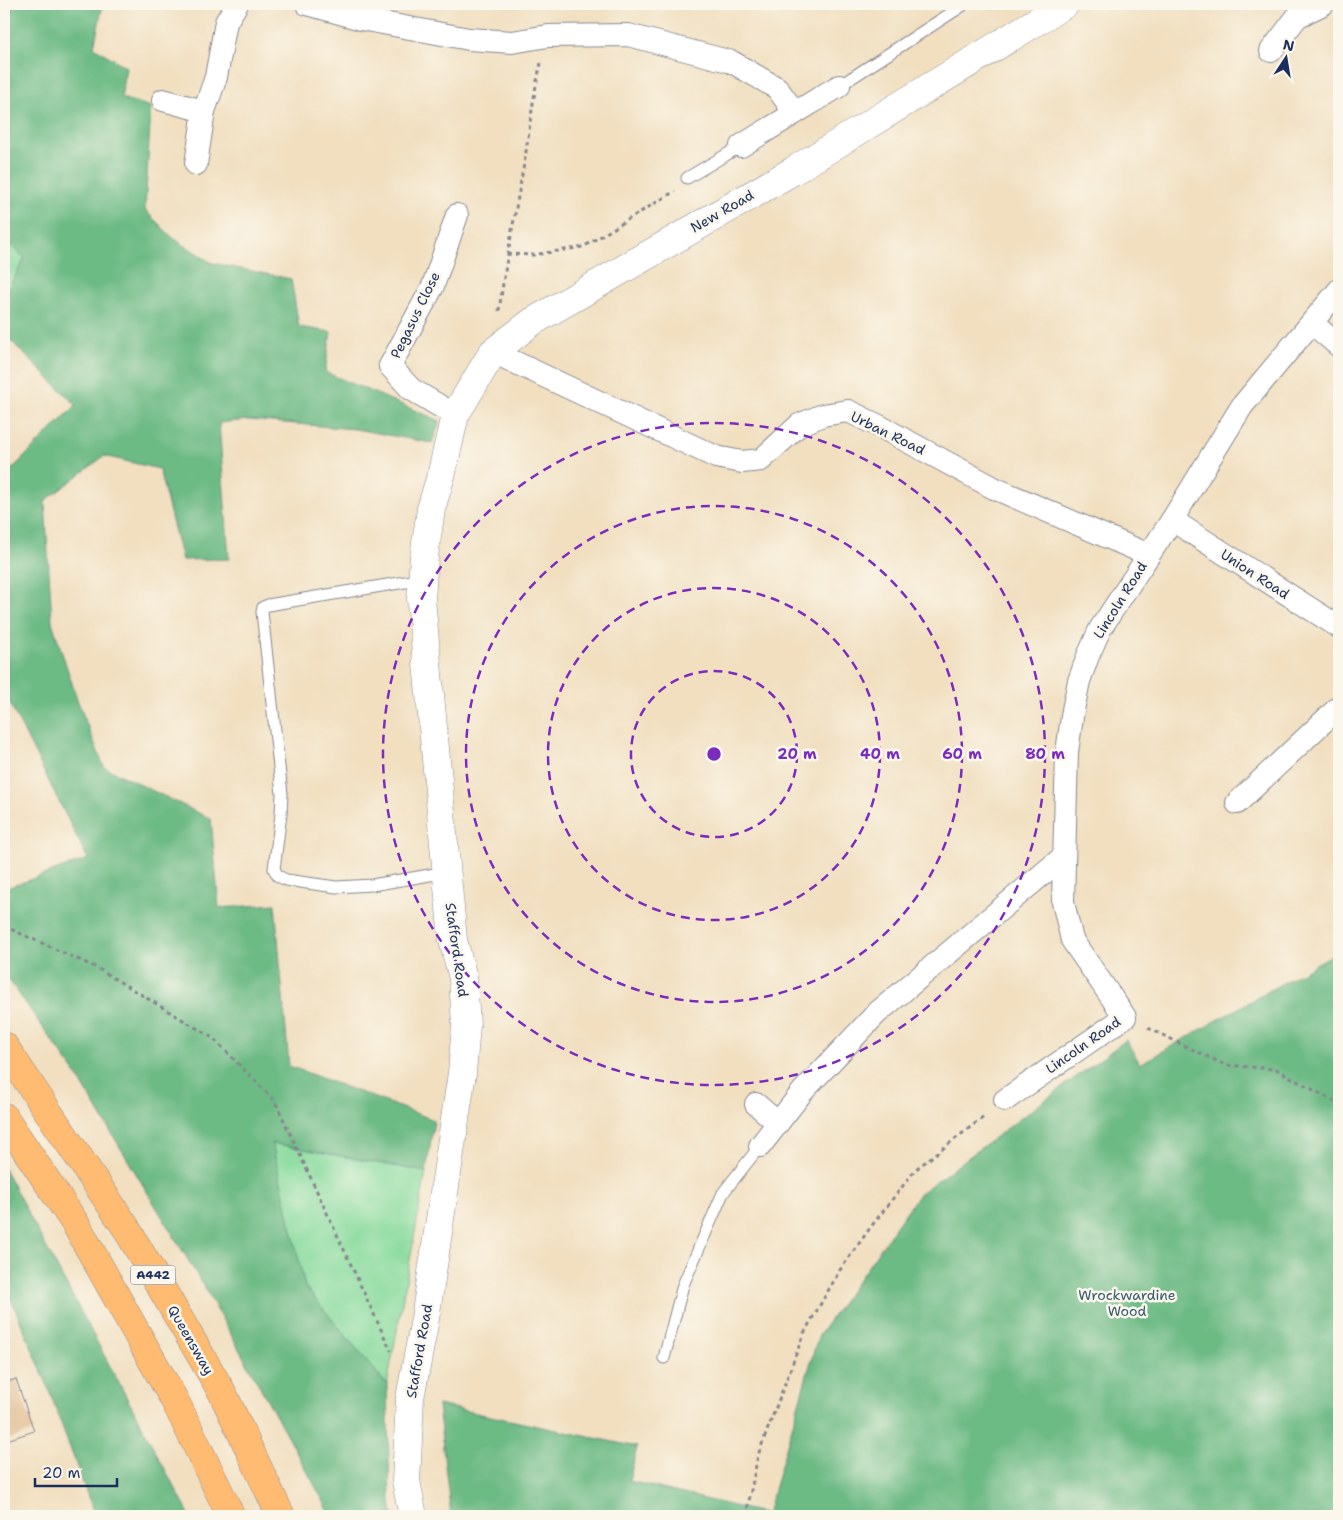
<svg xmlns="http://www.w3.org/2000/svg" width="1343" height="1520" font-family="'Shantell Sans',sans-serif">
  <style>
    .green { fill: #86da9c; stroke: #50847d }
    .forest { fill: #6cba84; stroke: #447471 }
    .building { fill: #e0bb91 }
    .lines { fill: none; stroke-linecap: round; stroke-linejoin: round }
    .service-casing { stroke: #86878f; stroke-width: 13 }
    .minor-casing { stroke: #86878f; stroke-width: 24 }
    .tertiary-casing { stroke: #86878f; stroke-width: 29 }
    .trunk-casing { stroke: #86878f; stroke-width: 29 }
    .path { stroke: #86878f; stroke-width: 3; stroke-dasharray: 4 4; stroke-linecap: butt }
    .service { stroke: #fff; stroke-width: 11 }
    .minor { stroke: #fff; stroke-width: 22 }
    .tertiary { stroke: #fff; stroke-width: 28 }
    .trunk { stroke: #febb71; stroke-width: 28 }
    .ring { fill: none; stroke: #7b2cbf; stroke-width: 2.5; stroke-dasharray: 9 6 }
    .labels { text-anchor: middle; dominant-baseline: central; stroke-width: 5; stroke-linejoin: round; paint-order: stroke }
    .shield { fill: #fbf7ec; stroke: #5e6b89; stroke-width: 1 }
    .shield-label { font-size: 12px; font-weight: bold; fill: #1b2f5e }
    .street-label { font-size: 14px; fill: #1b2f5e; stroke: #fbf7ec }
    .park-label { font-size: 14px; fill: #365a6e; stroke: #fbf7ec }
    .centre { fill: #7b2cbf; stroke: #fbf7ec; stroke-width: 2.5 }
    .ring-label { font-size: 15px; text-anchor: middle; font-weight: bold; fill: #7b2cbf; stroke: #fbf7ec; stroke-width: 5; stroke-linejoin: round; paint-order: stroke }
  </style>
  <rect width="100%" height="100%" fill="#fbf7ec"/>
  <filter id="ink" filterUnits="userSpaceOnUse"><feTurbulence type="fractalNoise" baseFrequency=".02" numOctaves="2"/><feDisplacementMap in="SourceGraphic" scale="10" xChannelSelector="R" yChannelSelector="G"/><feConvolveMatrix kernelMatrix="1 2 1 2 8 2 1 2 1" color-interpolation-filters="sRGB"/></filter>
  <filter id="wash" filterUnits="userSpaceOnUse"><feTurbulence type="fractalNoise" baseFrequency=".0096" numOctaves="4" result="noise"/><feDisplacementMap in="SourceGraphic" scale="20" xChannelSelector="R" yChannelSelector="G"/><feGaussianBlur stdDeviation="1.12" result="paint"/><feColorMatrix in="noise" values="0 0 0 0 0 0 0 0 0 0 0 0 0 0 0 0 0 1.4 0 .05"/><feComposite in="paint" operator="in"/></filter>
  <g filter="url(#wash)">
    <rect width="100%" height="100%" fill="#f1dfc0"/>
    <g class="green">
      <polygon points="4,4 12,4 4,61"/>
      <polygon points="4,239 25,258 4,297"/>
      <polygon points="271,1143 426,1172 387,1385 305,1287"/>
    </g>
    <g class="forest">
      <polygon points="12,4 103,4 94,47 126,67 121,98 151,107 145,210 173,238 212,263 291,279 299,327 331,332 325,372 440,421 432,443 355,429 261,421 248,420 219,423 229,559 182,560 159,469 104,456 45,501 52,622 78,702 104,767 211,819 219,908 275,904 289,1066 434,1120 426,1172 272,1143 305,1287 387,1385 390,1500 394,1516 330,1516 324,1502 205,1288 76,1074 4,973 4,889 88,859 4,692 4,477 76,405 4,334 4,297 25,258 4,239 4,61"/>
      <polygon points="1339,951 1339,1516 451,1516 438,1405 637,1447 629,1481 767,1514 818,1337 919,1194 1126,1040 1140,1064"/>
      <polygon points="4,1168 190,1516 95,1516 45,1379 4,1283"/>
    </g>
    <g id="blocks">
      <polygon class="building" points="16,1379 34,1431 4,1441 4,1383"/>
    </g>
  </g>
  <g filter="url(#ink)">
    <use href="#blocks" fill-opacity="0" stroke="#86878f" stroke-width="1"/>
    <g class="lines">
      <defs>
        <g id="service">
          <polyline points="839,86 962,6 963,4"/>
          <polyline points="687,178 741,146"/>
          <polyline points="423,579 268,605 263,607 262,612 282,794 281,814 274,869 278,876 286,880 336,887 372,885 447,872"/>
          <polyline points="664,1358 683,1285 723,1193 760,1146"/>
        </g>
        <g id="minor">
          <polyline points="307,4 361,19 469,39 512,42 548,36 628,35 732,62 777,88 795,113"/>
          <polyline points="1271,51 1297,17 1323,4"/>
          <polyline points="163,100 204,111"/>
          <polyline points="741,146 839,86"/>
          <polyline points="196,164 204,111 216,77 226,22 237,4"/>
          <polyline points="1313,324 1339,346"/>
          <polyline points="493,352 716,457 742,462 761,460 799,425 823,415 848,411 881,427 994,488 1149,555"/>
          <polyline points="455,415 411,389 390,366 433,286 457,215"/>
          <polyline points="1172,520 1339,627"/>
          <polyline points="1237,803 1339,707"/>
          <polyline points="1005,1100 1125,1017 1072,940 1063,902 1067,752 1073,710 1079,681 1088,656 1100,629 1172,520 1242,406 1339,290"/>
          <polyline points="756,1104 778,1123"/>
          <polyline points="760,1146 803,1091 877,1013 1063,857"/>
        </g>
        <polyline id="tertiary" points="413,1516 406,1481 410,1398 425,1319 462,1073 466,1025 463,978 453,940 421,599 424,557 431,509 442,472 455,415 493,352 532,322 793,171 1065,4"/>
        <g id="trunk">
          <polyline points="4,1046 125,1226 222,1392 281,1516"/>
          <polyline points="4,1117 75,1223 176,1403 231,1516"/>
        </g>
      </defs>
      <use href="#service" class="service-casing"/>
      <use href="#minor" class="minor-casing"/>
      <use href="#tertiary" class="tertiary-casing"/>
      <use href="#trunk" class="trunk-casing"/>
      <g class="path">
        <polyline points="507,254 533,255 583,247 675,191"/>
        <path d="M499,311C506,260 516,209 525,158C530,126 533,95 541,63"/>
        <polyline points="4,926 97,968 213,1038 275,1101 391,1351"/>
        <polyline points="1148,1028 1225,1065 1276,1069 1339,1104"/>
        <polyline points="746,1516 758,1455 804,1333 840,1270 870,1228 916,1169 985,1116"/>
      </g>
      <use href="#service" class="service"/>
      <use href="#minor" class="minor"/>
      <use href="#tertiary" class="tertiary"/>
      <use href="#trunk" class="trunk"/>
    </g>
  </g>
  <g class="ring">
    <circle cx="714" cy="754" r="83"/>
    <circle cx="714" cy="754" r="166"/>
    <circle cx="714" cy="754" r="248"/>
    <circle cx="714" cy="754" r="331"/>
  </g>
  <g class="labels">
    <rect class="shield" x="130.5" y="1265.5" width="45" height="19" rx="4"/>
    <g class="shield-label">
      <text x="153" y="1275">A442</text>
    </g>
    <g class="street-label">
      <text transform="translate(722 211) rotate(-30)">New Road</text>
      <text transform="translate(415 315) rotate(-64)">Pegasus Close</text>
      <text transform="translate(888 433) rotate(26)">Urban Road</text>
      <text transform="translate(1255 574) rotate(33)">Union Road</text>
      <text transform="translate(1120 600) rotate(-58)">Lincoln Road</text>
      <text transform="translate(457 950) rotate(82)">Stafford Road</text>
      <text transform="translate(1083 1045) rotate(-35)">Lincoln Road</text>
      <text transform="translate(191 1340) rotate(60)">Queensway</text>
      <text transform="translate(419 1351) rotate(-80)">Stafford Road</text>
    </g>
    <g class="park-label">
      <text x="1127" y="1295">Wrockwardine<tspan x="1127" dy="16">Wood</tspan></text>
    </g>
  </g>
  <circle cx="714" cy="754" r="8" class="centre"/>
  <g class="ring-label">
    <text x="797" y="759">20 m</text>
    <text x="880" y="759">40 m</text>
    <text x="962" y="759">60 m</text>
    <text x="1045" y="759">80 m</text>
  </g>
  <rect width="1343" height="1520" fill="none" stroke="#fbf7ec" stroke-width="20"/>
  <g transform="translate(1286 58) rotate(12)" stroke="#fbf7ec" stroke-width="4" paint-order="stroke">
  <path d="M0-4L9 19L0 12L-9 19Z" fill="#1b2f5e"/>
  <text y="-8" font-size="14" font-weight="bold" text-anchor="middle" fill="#1b2f5e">N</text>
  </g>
  <path d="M35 1478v8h82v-8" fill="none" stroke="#1b2f5e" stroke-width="2.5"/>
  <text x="42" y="1478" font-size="15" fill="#1b2f5e" stroke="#fbf7ec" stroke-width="4" paint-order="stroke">20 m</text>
</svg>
